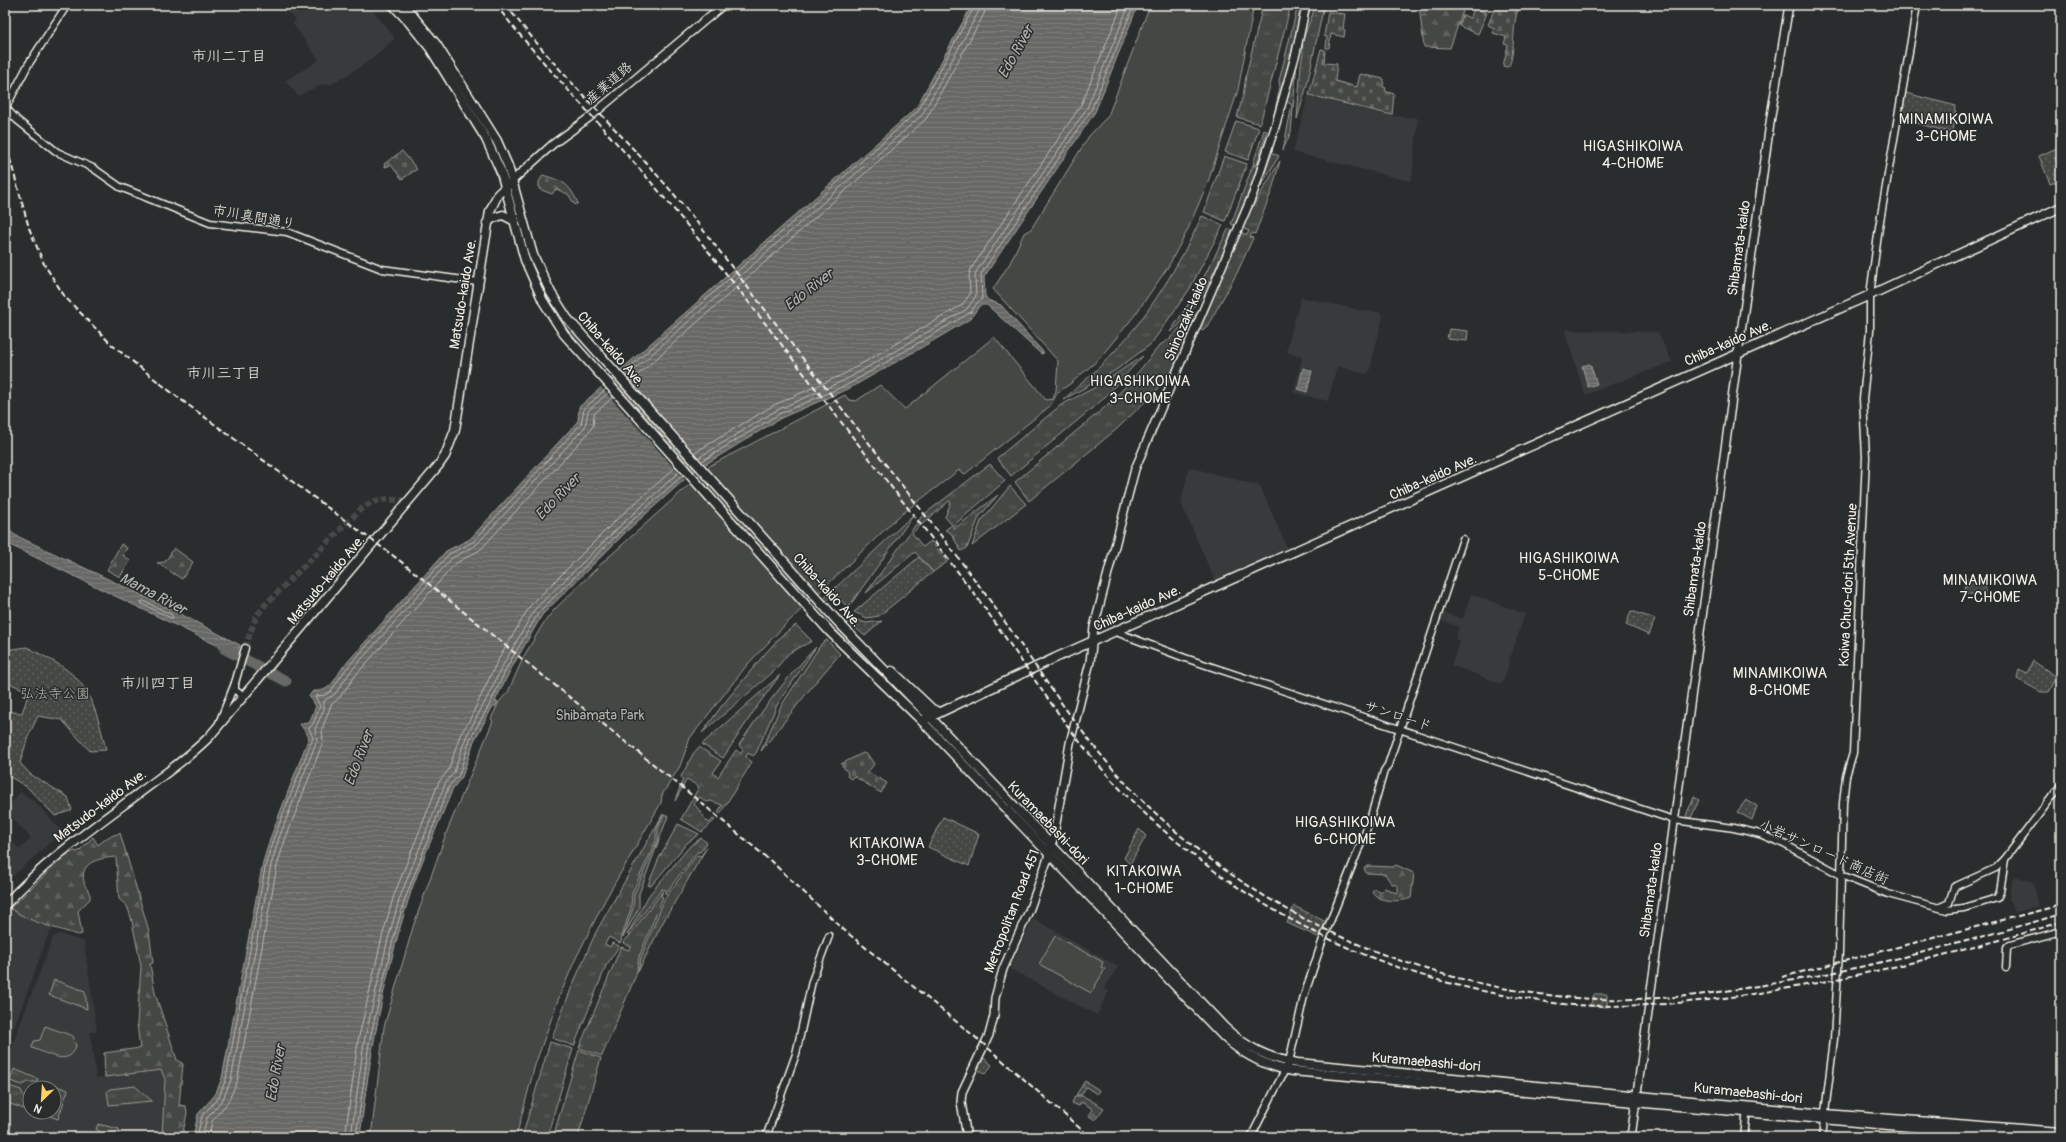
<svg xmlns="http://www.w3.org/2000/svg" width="2066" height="1142" font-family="Pangolin,'Klee One',sans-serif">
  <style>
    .built { fill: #373a3a; fill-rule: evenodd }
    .grass { fill: url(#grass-tufts); stroke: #9c9c96 }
    .forest { fill: url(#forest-firs); stroke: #9c9c96 }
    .cemetery { fill: url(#cemetery-stones); stroke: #9c9c96 }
    .park { fill: url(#park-dots); stroke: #9c9c96 }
    .pitch { fill: #444645; stroke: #9c9c96 }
    .water { fill: url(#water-rules); stroke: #9f9f9a }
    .pier { fill: #2a2d2e }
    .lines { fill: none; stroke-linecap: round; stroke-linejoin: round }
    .shore { stroke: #bcbab4; stroke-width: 1 }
    .river { stroke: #676866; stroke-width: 11 }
    .tertiary-tunnel { stroke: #484a4a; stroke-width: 6; stroke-dasharray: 6 3; stroke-linecap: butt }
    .tertiary-casing { stroke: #f4f1e8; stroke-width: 9 }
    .secondary-casing { stroke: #f4f1e8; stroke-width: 10 }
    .primary-casing { stroke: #f4f1e8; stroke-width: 11 }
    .trunk-casing { stroke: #f4f1e8; stroke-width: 11 }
    .tertiary { stroke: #2a2d2e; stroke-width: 6 }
    .secondary { stroke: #2a2d2e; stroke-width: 7 }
    .primary { stroke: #2a2d2e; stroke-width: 8 }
    .trunk { stroke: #2a2d2e; stroke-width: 8 }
    .rail { stroke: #f4f1e8; stroke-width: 2; stroke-dasharray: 6 3; stroke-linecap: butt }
    .labels { text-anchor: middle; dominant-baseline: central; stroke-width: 3; stroke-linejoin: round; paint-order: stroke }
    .street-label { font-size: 14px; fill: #f4f1e8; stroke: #2a2d2e }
    .park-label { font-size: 14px; fill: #b6b5af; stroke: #2a2d2e }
    .water-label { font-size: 15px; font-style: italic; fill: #b5b3ae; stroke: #2a2d2e }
    .neighbourhood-label { font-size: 15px; fill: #f4f1e8; stroke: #2a2d2e }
  </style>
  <defs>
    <pattern id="grass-tufts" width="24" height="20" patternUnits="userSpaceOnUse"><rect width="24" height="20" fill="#444645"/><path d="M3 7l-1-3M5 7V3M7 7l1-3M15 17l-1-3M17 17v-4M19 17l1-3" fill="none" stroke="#606160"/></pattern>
    <pattern id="forest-firs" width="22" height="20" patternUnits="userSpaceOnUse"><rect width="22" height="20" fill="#444645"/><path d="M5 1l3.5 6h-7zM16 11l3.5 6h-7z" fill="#606160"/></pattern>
    <pattern id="cemetery-stones" width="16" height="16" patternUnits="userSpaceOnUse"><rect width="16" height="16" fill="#444645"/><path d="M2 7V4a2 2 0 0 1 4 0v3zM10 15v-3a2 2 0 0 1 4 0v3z" fill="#606160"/></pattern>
    <pattern id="park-dots" width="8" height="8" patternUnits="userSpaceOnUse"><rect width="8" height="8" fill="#444645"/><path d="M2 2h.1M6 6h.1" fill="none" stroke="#606160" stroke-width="1.8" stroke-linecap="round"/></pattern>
    <pattern id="water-rules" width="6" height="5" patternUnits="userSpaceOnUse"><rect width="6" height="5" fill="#676866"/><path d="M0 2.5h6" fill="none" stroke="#7d7e7c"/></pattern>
  </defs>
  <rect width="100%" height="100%" fill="#2a2d2e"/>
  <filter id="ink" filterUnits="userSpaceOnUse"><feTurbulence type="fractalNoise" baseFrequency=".025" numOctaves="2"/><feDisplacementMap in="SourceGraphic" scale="8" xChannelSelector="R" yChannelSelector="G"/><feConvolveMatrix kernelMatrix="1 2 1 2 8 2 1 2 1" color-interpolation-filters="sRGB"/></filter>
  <g filter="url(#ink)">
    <g class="built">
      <polygon points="289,5 375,5 372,9 395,38 373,58 354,71 331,84 321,85 298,96 285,81 319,60 293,24 296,20 285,9"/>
      <polygon points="1308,96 1392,116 1418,118 1412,179 1409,181 1293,152"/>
      <polygon points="1301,297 1364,311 1380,312 1383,316 1369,373 1366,374 1337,366 1328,401 1294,393 1302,357 1288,353 1287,348"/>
      <polygon points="1567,330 1658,332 1672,362 1585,395 1565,332"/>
      <polygon points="1189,467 1260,486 1287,548 1215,581 1181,503"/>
      <polygon points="1471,594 1525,614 1511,656 1509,657 1509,664 1502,684 1451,665 1460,641 1455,639 1459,627 1440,620 1442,612 1463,619"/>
      <polygon points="20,792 35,802 61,830 52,841 5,883 5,836 20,849 31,838 5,811"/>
      <polygon points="2014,876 2033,882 2039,906 2015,912 2009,899 2011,883"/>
      <polygon points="10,908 15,912 55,928 49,933 5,1052 5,913"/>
      <polygon points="1033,918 1118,967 1104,988 1109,991 1097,1015 1010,969"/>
      <path d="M59,934L84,942L97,1031L90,1032L96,1078L161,1070L165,1079L162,1137H5V1064L53,937ZM30,1088H54V1112H30Z"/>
    </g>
    <g class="grass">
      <polygon points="1263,5 1291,5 1260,124 1237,117 1243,96 1246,75"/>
      <polygon points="1298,5 1303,5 1284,81 1273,119 1280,87 1279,81"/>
      <polygon points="1316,5 1324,5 1307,85 1297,119 1301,64 1303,53 1302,42"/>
      <polygon points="1297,62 1291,132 1283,150 1292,105 1286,101"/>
      <polygon points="1236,121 1259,128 1248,160 1225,152"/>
      <polygon points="1264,130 1267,131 1257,165 1253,164"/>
      <polygon points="1272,153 1279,156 1258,191"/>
      <polygon points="1224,156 1247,164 1225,221 1204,212"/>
      <polygon points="1280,161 1272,190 1255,234 1252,233 1250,237 1253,238 1237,273 1208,325 1202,331 1200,326 1240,232 1247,235 1249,231 1242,228 1246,218"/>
      <polygon points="1253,165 1257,167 1257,171 1235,225 1231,224"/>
      <path d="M1202,216L1223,225L1189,290L1151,344L1116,370L1063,400C1079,385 1097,371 1112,354C1150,314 1179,265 1202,216Z"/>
      <path d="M1229,228L1233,231C1221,259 1195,317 1170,332L1195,294Z"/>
      <polygon points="1198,312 1172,372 1158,389 1118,428 1029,501 1015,482 1104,408 1131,381 1160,345 1168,340 1193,314 1194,316"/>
      <polygon points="1143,356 1102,400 1011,476 997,458 1061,405 1094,388"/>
      <polygon points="990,464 1005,481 953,526 954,529 998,495 979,517 967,548 961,551 951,533 945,530 952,525 945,517 951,502 949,501 912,533 923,547 931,541 947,562 933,572 915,552 866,593 922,516"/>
      <polygon points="1010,486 1026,504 972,546 981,521"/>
      <polygon points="915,513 848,608 835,593 818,608 816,606"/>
      <polygon points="796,625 812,641 789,653 773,672 702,733 721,707 763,656 781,636"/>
      <polygon points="839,629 841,630 912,705 837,633"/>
      <polygon points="827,640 840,654 814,684 761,751 781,706 822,643"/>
      <path d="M816,647L777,705L756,753L753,756L748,753L746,757L752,762L720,814L718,812L722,805L711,801L706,802L700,797L694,804C700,810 702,817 709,823L713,819L715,820L702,832L681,819L699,787L687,779L675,801L683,779L681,777L693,754L699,747L721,761L713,773L718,777L736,750L741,754L743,750L739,745C762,710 787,677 816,647Z"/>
      <polygon points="780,675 758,705 723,758 702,744"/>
      <polygon points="663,814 656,830 656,841 632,893 631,908 621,939 622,940 620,943 609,937 605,944 610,947 612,943 619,946 606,966 574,1046 552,1038 573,984 596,932"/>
      <polygon points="664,815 668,816 639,894 639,908 623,937 633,908 634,894 658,840 658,829"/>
      <polygon points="678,824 699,834 687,843 651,886 648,885 659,858"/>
      <polygon points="701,838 707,843 700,852 697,852 665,894 666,890 662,889 627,935 649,895 690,846"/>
      <polygon points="707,847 662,924 638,972 641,957 665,898 697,855 701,856"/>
      <polygon points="663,891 661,896 663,897 639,957 636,975 602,1056 579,1048 621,947 629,950 631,947 623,943 626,938 627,939"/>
      <polygon points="54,980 85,991 87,1009 49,995"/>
      <polygon points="550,1042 573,1049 547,1137 522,1137"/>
      <polygon points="579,1050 601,1058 578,1137 553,1137"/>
      <polygon points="14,1069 38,1079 37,1082 28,1082 22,1085 10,1081"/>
      <polygon points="6,1085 21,1090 23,1095 30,1101 27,1110 5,1102"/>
      <polygon points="135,1086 152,1101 109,1105 107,1091 110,1089"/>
      <polygon points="98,1124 119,1129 120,1137 97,1137 99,1131 96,1129"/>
    </g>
    <g class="forest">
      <polygon points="1419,5 1465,5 1450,48 1424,47"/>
      <polygon points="121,544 127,548 123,555 130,561 120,577 107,570"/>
      <polygon points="174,548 193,562 182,579 157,563 165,562"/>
      <path d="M120,833L149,931L153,963L150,964L155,993L177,1060L183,1064L179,1105L186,1106L187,1113L182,1137H162L165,1079L161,1070L105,1077L104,1053L140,1048L137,1024L141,966L131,917L127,906L119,899L116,857C101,858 79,861 84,882C85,889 91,891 90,899L78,911L82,934L78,935C56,928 28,922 10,908L65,856L74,851L78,852L93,837L98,845L108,837Z"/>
      <path d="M1396,865L1414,873L1411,898C1401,902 1377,903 1372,891L1375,889L1381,892L1385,888L1396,893L1398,892V886L1391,883L1385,874L1366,873L1364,868L1368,866L1393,867Z"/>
      <polygon points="1085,1081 1099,1090 1097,1094 1086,1087 1081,1095 1076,1095"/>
      <polygon points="1075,1096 1083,1096 1104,1108 1095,1120 1089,1116 1093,1109 1081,1102 1079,1106 1072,1103"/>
    </g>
    <g class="cemetery">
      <path d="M1496,5H1514L1519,8C1511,23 1516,58 1508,67L1503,66L1508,45L1504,44L1506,37L1493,33L1494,28L1488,25Z"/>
      <polygon points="1475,8 1487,13 1478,34 1459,26 1463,15 1470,18"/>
      <polygon points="1328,12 1345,14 1343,29 1345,30 1344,37 1331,34 1329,48 1326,48 1327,37 1324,36"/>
      <polygon points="1321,49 1325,50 1324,63 1337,64 1335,81 1357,87 1360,74 1384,79 1383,87 1386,88 1385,91 1394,94 1392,115 1309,95"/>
      <polygon points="402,151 417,169 402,179 391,165 385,167 384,164"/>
      <path d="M543,175C564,182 568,182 578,203L575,205L568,194L556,189L552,194L539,189V182Z"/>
      <polygon points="863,753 868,755 874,764 868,772 887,783 881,793 854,776 851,779 847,776 848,773 841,764"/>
    </g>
    <g class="park">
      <polygon points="1906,93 1956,106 1953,133 1901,119"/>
      <polygon points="2061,146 2061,155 2055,158 2061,172 2061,180 2050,184 2039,156"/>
      <polygon points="1449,329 1468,331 1467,341 1447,339"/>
      <polygon points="919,557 933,572 879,616 867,618 854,612"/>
      <polygon points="1968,578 1986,587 1984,596 1964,593"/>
      <polygon points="1631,611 1655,619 1649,635 1626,625"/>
      <polygon points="852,618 866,623 882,621 865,636 847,621"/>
      <path d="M27,647C45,657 66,666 79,681C94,698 101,728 106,750L90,751L62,720L38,716L28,737L20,763L30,774L68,797L72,810L55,816L27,787L5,774V711L22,713L29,692L5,681V650Z"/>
      <polygon points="2033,661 2057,677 2049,692 2041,692 2017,679 2019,669 2027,673"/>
      <path d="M1694,797L1699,800L1691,818L1686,817C1687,809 1692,805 1694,797Z"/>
      <polygon points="1746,800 1757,806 1752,820 1737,812"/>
      <polygon points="943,817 979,834 969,866 928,847"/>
      <polygon points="1139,829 1146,836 1130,864 1124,858"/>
      <polygon points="1294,906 1326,922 1318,937 1287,923"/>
      <polygon points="1594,994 1607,994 1607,1007 1590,1006"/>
      <polygon points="984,1058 992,1065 985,1074 977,1069"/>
    </g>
    <g class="pitch">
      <polygon points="1150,5 1254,5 1238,90 1208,182 1188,229 1168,267 1135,315 1098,360 1070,384 1058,392 1050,406 965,474 959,470 898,517 785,625 747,665 690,738 680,766 662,795 661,803 605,900 575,960 558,1000 535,1065 516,1137 371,1137 384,1027 413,927 447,831 493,721 491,719 499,702 508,692 524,656 543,624 554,610 602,563 711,465 845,395 849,400 856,401 880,385 905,409 994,337 1046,400 1052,399 1056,391 1058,361 993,289 1010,263 1024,233 1031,229 1089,136 1108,116"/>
      <polygon points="1055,936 1103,962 1101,967 1105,969 1091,993 1039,964"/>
      <path d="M45,1026L73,1036L76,1046C70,1068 47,1053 32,1048L34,1041L40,1040Z"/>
      <polygon points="54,1085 68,1090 58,1119 44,1114 44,1112 54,1112"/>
    </g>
    <g class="water">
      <path d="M972,5H1138L1095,112L984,277L985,296L988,300L1001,305L1044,353L1041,354L987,305H980L970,319L919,349L850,388L781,418L693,472L628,530L542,615L511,669L495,701L498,702L495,707L493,706L474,741L462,777L453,788C438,826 420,863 408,901C384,978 369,1057 360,1137H193L198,1114L215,1095L222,1078L263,862L271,836L309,737L300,724L309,723L316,706L309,696L313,691C331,692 333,681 343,667L446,551L470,539L578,421L579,407L916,108Z"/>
      <polygon points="1590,364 1597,384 1588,387 1582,366"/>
      <polygon points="1303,368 1312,371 1307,392 1298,389"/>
      <polygon points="5,527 15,535 167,607 240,645 237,655 10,545 5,541"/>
    </g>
    <g class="pier">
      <polygon points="619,369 706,465 697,471 611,376"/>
      <polygon points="608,379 694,474 686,481 600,386"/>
    </g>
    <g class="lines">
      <g class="shore">
        <polyline points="623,373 918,111 975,5"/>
        <polyline points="626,377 922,115 979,11 980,5"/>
        <polyline points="630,382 926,119 984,14 986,5"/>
        <polyline points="694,453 774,405 844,374 962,305 970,294 969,276 971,269 1081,105 1122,5"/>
        <polyline points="698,458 777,410 847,379 967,309 976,296 975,277 976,272 1087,108 1129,5"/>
        <polyline points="702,461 779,414 849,384 971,312 977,303 982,299 981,274 1091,110 1134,5"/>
        <polygon points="144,601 172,615 173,618 171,618 142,604 141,602"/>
        <polyline points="197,1137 202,1116 219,1097 226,1079 266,863 274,837 313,738 309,728 313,724 320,706 315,696 325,695 331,691 346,669 449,554 473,542 581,424 584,409 606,389"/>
        <polyline points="202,1137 207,1118 223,1099 231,1080 271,865 279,838 317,740 315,729 324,709 324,701 335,694 350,672 452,558 476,545 585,427 588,411 609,392"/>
        <polyline points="209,1137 212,1121 228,1102 237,1082 277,866 285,840 323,742 322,729 331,705 340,697 355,676 456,563 480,550 589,432 593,426 594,414 613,397"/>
        <polyline points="345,1137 358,1041 382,937 394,895 439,782 449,769 460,735 469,721 497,662 530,606 617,519 676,467"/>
        <polyline points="351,1137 364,1042 388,939 400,897 445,784 454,772 466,737 486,700 503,665 535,609 622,524 680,471"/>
        <polyline points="356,1137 369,1043 393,940 405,899 449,786 459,775 470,739 491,702 507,667 539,612 625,527 683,475"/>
      </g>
      <polyline class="river" points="225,649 286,681"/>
      <path class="tertiary-tunnel" d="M245,648L256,617L265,605L360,510C376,497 389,498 409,502"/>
      <defs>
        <g id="tertiary">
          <polyline points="5,107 17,120 57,152 93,168 120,187 210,223 287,232 382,269 478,282"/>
          <polyline points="5,109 28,65 67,5"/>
          <polyline points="1116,632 1185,658 1674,820 1734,828 1760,834 1784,844 1841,875 1888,894 1947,910 1964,908 1997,898 2000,892 2005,859"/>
          <polyline points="235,683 235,690 244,697"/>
          <polyline points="219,723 235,683 245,648"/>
          <polyline points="1940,907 1949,903 1954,887 1996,868 2005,859 2061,785"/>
          <polyline points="2006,967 2007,948 2010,945 2061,931"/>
          <polyline points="766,1137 796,1054 812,981 829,936"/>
          <polyline points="1251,1137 1289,1062 1304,996 1322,942 1369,823 1384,771 1388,765 1463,539"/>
          <polyline points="1744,1137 1747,1109"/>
          <polyline points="1822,1137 1834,1039 1839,952 1843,803 1846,776 1853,753 1866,457 1863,399 1870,331 1870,295 1879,227 1917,5"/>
        </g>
        <g id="secondary">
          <polyline points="512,181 553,144 590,117 723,5"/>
          <polyline points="967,1137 961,1102 962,1092 989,1035 994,1016 995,998 1003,969 1029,911 1047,861 1054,835 1070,743 1090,662 1094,627 1135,469 1253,194 1275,127 1296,53 1306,5"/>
          <polyline points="1631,1137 1738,354 1771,116 1789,5"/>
        </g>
        <g id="primary">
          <polyline points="487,223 493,218 503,215 515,221"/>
          <path d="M930,717L1225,1028C1247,1048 1269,1059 1298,1063L1825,1114L2061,1132"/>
          <path d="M922,721L1224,1037C1244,1055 1267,1067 1293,1071L2020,1137"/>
          <path d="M5,905C44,862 91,829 138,794C162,776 187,759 209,737L438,466L445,456L455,430L490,211L498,194L512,181"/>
        </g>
        <g id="trunk">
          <polyline points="393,5 408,21 430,48 486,139 501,172 525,260 543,301 564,334 830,632 922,721 1055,658 1870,295 2061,207"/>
          <polyline points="404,5 436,44 497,141 508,166 533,255 551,293 567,318 839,623 930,717"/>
          <polyline points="892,671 932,709 939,712"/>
        </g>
      </defs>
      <use href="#tertiary" class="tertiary-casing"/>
      <use href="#secondary" class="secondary-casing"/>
      <use href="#primary" class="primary-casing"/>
      <use href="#trunk" class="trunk-casing"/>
      <use href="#tertiary" class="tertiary"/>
      <use href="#secondary" class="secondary"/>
      <use href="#primary" class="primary"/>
      <use href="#trunk" class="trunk"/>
      <g class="rail">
        <path d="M496,5C548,72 608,131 662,195C745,294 821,397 900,498C933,540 967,582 998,627C1040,687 1080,750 1133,802C1237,904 1371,974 1515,997C1535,1000 1555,1004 1575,1005C1653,1009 1729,999 1806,985C1892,969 1977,948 2061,922"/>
        <path d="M506,5C555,69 613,125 666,185C699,223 729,264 760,303C809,367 859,430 908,493C941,536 975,578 1005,622C1047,682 1087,745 1139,797C1247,906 1396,977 1548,995C1584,1000 1622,1000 1658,998C1692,997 1725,991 1758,986C1861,970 1961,944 2061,914"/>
        <polyline points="5,141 29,228 44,264 65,297 112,345 176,396 399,560 699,801 773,863 844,930 980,1041 1090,1137"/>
        <polyline points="1782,977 2061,905"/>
      </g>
    </g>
  </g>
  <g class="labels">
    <g class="street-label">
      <text transform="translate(609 83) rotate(-41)">産業道路</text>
      <text transform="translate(254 217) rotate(10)">市川真間通り</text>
      <text transform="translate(1739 248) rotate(-82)">Shibamata-kaido</text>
      <text transform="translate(463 294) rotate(-81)">Matsudo-kaido Ave.</text>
      <text transform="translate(1186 319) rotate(-67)">Shinozaki-kaido</text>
      <text transform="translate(1728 343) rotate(-24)">Chiba-kaido Ave.</text>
      <text transform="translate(611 349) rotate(49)">Chiba-kaido Ave.</text>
      <text transform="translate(1433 477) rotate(-24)">Chiba-kaido Ave.</text>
      <text transform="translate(1695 569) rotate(-82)">Shibamata-kaido</text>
      <text transform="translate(326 580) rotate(-50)">Matsudo-kaido Ave.</text>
      <text transform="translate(1848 585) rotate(-87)">Koiwa Chuo-dori 5th Avenue</text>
      <text transform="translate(827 590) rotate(48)">Chiba-kaido Ave.</text>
      <text transform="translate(1137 608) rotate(-24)">Chiba-kaido Ave.</text>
      <text transform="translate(1398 716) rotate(18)">サンロード</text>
      <text transform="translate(100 806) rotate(-37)">Matsudo-kaido Ave.</text>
      <text transform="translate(1048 823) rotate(46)">Kuramaebashi-dori</text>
      <text transform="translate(1824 852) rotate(24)">小岩サンロード商店街</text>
      <text transform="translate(1651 890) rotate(-82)">Shibamata-kaido</text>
      <text transform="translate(1012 911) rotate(-69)">Metropolitan Road 451</text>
      <text transform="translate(1426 1062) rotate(5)">Kuramaebashi-dori</text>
      <text transform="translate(1748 1093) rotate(6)">Kuramaebashi-dori</text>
    </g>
    <g class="park-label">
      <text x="55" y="693">弘法寺公園</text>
      <text x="600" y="715">Shibamata Park</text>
    </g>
    <g class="water-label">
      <text transform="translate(1016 52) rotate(-61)">Edo River</text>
      <text transform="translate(809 290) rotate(-38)">Edo River</text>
      <text transform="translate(558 497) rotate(-46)">Edo River</text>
      <text transform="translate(153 594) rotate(28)">Mama River</text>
      <text transform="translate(359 758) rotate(-69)">Edo River</text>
      <text transform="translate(276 1073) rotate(-80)">Edo River</text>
    </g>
    <g class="neighbourhood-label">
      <text x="229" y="56">市川二丁目</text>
      <text x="1946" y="119">MINAMIKOIWA<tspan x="1946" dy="17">3-CHOME</tspan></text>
      <text x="1633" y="146">HIGASHIKOIWA<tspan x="1633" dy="17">4-CHOME</tspan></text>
      <text x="224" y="373">市川三丁目</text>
      <text x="1140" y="381">HIGASHIKOIWA<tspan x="1140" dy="17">3-CHOME</tspan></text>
      <text x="1569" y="558">HIGASHIKOIWA<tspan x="1569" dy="17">5-CHOME</tspan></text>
      <text x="1990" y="580">MINAMIKOIWA<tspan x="1990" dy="17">7-CHOME</tspan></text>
      <text x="1780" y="673">MINAMIKOIWA<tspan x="1780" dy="17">8-CHOME</tspan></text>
      <text x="158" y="683">市川四丁目</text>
      <text x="1345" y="822">HIGASHIKOIWA<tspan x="1345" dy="17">6-CHOME</tspan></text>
      <text x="887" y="843">KITAKOIWA<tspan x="887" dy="17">3-CHOME</tspan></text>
      <text x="1144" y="871">KITAKOIWA<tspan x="1144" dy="17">1-CHOME</tspan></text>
    </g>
  </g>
  <rect width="2066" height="1142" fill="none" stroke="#2a2d2e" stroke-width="20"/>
  <rect x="10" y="10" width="2046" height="1122" fill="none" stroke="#f4f1e8" stroke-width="1.5" filter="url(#ink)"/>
  <g transform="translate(42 1100) rotate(205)"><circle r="19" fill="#2a2d2e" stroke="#7b7b78"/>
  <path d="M0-3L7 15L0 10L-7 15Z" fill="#ffd166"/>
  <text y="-6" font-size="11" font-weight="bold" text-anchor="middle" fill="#f4f1e8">N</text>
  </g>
</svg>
